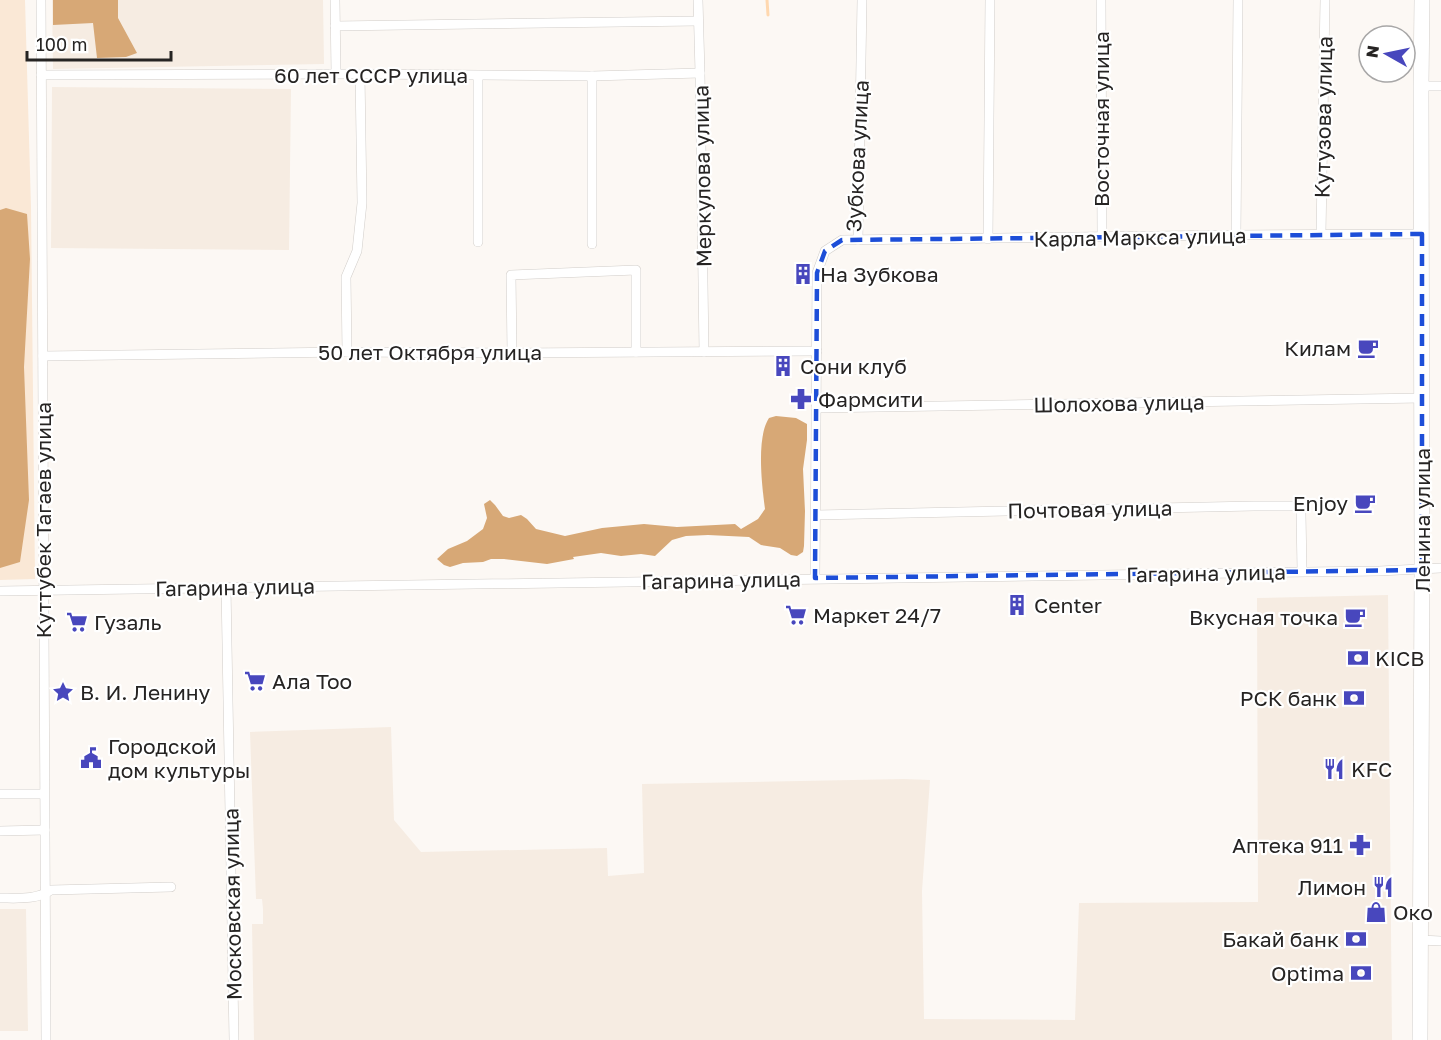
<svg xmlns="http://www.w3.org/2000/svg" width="1441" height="1040" font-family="'Golos Text',sans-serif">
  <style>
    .built { fill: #f6ece2 }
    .green { fill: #fae8d6 }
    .forest { fill: #d7a876 }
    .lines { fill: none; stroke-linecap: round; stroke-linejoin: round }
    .stream { stroke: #ffd8af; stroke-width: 3 }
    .street-casing { stroke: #d1cdc9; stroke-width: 10 }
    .primary-casing { stroke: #d1cdc9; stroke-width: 16 }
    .street { stroke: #fff; stroke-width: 9 }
    .primary { stroke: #fff; stroke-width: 15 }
    .marked { fill: none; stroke: #1d4ed8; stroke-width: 4.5; stroke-dasharray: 12 8; stroke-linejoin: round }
    .labels { text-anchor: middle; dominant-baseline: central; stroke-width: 4.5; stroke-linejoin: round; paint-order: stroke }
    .street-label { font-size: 21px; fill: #262423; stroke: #fff }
    .poi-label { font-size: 21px; fill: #262423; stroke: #fff; text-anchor: start }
  </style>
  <rect width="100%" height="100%" fill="#fcf8f4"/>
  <g class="built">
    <polygon points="52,0 323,0 324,64 53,69"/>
    <polygon points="52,87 291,89 289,250 51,248"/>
    <polygon points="1388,595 1392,1040 254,1040 252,924 263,924 263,909 262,899 256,899 250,732 391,727 394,820 421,852 607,848 608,876 644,873 642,784 904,779 930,780 922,891 924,1019 1075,1020 1079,903 1258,902 1257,598"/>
    <polygon points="0,909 26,909 28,1031 0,1031"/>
  </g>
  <polygon class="green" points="0,0 25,0 31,207 35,579 0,580"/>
  <g class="forest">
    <polygon points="53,0 118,0 118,18 137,53 126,57 97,58 93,23 53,25"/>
    <polygon points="6,208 27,214 30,259 24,367 29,500 20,562 0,568 0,210"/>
    <path d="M776,416L796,418L807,424V440L803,469L805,511L804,546L803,552L797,556L791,555L780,548L761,545L749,537L708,535L686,536L672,540L655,556L641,554L621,556L601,553L573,557L574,559L547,564L504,559H491L483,562L463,563L450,567L444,565L437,559L448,549L467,541L483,529L487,518L484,504L490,500L495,505L503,516L509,518L521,515L527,519L536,529L565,536L602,528L644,524L677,527L735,524L741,529L758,519L765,509C762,486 756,438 769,418Z"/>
  </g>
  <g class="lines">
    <polyline class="stream" points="767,0 768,15"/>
    <defs>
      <g id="street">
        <polyline points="41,0 46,1040"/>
        <polyline points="335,0 336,74"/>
        <polyline points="698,0 700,73 704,352"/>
        <polyline points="1101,0 1102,237"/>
        <polyline points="335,26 698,21"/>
        <polyline points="41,75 360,74 592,76 700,73"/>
        <polyline points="478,76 478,242"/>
        <polyline points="1421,86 1441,86"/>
        <polyline points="1321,234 1325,0"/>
        <polyline points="1236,235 1238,0"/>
        <polyline points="988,239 990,0"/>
        <polyline points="858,240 862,0"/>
        <polyline points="592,244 592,76"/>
        <polyline points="347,352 346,277 357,251 362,203 360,74"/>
        <polyline points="512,353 511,275 636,270 636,352"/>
        <polyline points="43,356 347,352 512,353 817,351"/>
        <polyline points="816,408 1422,398"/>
        <polyline points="816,515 1254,506 1298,506 1300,508 1301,513 1302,571"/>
        <polyline points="815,578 817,273 825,251 842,240 1236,235 1422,234"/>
        <polyline points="226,587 234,1040"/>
        <polyline points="0,591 1379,571 1441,568"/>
        <polyline points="0,794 44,794"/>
        <polyline points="0,831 45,830"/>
        <path d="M0,898C17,898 37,900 51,890L171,887"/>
        <polyline points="1420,940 1441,941"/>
      </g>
      <polyline id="primary" points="1420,1040 1422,570 1421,86 1422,0"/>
    </defs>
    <use href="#street" class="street-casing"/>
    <use href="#primary" class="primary-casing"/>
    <use href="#street" class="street"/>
    <use href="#primary" class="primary"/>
  </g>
  <path class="marked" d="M1422,234V570L815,578L817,273L825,251L842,240Z"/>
  <defs>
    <symbol id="building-bare" viewBox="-9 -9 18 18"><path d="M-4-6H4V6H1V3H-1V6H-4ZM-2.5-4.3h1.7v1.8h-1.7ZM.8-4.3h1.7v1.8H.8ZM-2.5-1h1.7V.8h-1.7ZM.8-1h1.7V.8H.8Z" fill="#4847bd" stroke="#fff" stroke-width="2.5" paint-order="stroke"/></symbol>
    <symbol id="cafe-bare" viewBox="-9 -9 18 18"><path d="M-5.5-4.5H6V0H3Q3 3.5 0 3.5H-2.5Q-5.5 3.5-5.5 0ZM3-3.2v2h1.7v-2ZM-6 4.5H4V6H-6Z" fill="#4847bd" stroke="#fff" stroke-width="2.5" paint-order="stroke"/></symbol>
    <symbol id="pharmacy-bare" viewBox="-9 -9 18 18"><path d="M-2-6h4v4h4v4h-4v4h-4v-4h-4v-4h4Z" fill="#4847bd" stroke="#fff" stroke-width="2.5" paint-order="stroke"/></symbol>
    <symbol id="supermarket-bare" viewBox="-9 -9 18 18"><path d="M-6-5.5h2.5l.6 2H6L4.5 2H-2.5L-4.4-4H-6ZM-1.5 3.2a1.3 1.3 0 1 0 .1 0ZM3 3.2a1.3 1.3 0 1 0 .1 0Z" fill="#4847bd" stroke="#fff" stroke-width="2.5" paint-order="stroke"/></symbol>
    <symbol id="bank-bare" viewBox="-9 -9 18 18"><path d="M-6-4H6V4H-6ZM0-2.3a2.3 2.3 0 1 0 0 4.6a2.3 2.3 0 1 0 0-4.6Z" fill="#4847bd" stroke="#fff" stroke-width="2.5" paint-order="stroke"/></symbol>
    <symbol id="sight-bare" viewBox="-9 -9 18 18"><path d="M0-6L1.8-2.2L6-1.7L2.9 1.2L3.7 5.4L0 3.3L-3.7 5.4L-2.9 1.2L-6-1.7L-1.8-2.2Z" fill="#4847bd" stroke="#fff" stroke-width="2.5" paint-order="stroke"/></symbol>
    <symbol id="civic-bare" viewBox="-9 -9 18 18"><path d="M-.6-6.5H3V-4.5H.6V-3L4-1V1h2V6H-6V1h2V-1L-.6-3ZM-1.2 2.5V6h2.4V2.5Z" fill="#4847bd" stroke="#fff" stroke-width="2.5" paint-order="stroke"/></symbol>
    <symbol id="restaurant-bare" viewBox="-9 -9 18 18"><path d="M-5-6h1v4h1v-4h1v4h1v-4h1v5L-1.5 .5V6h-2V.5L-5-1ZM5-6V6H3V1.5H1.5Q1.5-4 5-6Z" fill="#4847bd" stroke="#fff" stroke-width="2.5" paint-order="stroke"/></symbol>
    <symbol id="shop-bare" viewBox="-9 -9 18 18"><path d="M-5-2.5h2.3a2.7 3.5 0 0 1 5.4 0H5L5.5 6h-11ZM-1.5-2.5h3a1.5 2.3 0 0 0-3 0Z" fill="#4847bd" stroke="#fff" stroke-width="2.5" paint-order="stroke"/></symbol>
  </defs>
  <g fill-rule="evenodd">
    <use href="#building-bare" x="788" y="259" width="30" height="30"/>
    <use href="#cafe-bare" x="1353" y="333" width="30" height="30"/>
    <use href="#building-bare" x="768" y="351" width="30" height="30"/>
    <use href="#pharmacy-bare" x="786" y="384" width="30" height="30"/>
    <use href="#cafe-bare" x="1350" y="488" width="30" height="30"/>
    <use href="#building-bare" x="1002" y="590" width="30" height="30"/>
    <use href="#supermarket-bare" x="781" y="600" width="30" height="30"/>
    <use href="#cafe-bare" x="1340" y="602" width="30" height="30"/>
    <use href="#supermarket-bare" x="62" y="607" width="30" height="30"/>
    <use href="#bank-bare" x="1343" y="643" width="30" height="30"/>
    <use href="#supermarket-bare" x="240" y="666" width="30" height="30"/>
    <use href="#sight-bare" x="48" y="677" width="30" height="30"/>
    <use href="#bank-bare" x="1339" y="683" width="30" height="30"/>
    <use href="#civic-bare" x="76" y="743" width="30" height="30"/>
    <use href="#restaurant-bare" x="1319" y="754" width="30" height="30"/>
    <use href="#pharmacy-bare" x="1345" y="830" width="30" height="30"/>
    <use href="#restaurant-bare" x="1368" y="872" width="30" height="30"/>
    <use href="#shop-bare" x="1361" y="897" width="30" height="30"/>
    <use href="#bank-bare" x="1341" y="924" width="30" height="30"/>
    <use href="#bank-bare" x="1346" y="958" width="30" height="30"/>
  </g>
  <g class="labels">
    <g class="street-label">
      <text x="371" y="75">60 лет СССР улица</text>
      <text transform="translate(1323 117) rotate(-89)">Кутузова улица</text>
      <text transform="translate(1101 119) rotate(-90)">Восточная улица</text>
      <text transform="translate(857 156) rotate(-87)">Зубкова улица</text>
      <text transform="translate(702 176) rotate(-91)">Меркулова улица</text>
      <text transform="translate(1140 237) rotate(-1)">Карла Маркса улица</text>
      <text x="430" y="352">50 лет Октября улица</text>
      <text transform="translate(1119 403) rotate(-1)">Шолохова улица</text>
      <text transform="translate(1090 509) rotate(-1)">Почтовая улица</text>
      <text transform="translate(43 520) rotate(-90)">Куттубек Тагаев улица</text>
      <text transform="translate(1422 520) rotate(-90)">Ленина улица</text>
      <text transform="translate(1206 573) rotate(-1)">Гагарина улица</text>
      <text transform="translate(721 580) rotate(-1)">Гагарина улица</text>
      <text transform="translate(235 587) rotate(-1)">Гагарина улица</text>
      <text transform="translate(232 904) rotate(-91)">Московская улица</text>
    </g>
    <g class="poi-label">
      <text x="820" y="274">На Зубкова</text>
      <text x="1351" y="348" text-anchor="end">Килам</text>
      <text x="800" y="366">Сони клуб</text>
      <text x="818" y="399">Фармсити</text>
      <text x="1348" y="503" text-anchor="end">Enjoy</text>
      <text x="1034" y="605">Center</text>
      <text x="813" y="615">Маркет 24/7</text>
      <text x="1338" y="617" text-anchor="end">Вкусная точка</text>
      <text x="94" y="622">Гузаль</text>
      <text x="1375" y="658">KICB</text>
      <text x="272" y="681">Ала Тоо</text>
      <text x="80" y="692">В. И. Ленину</text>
      <text x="1337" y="698" text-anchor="end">РСК банк</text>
      <text x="108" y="746">Городской<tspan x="108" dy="24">дом культуры</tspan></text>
      <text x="1351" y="769">KFC</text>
      <text x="1343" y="845" text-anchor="end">Аптека 911</text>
      <text x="1366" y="887" text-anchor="end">Лимон</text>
      <text x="1393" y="912">Око</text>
      <text x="1339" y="939" text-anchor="end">Бакай банк</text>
      <text x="1344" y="973" text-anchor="end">Optima</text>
    </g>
  </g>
  <g transform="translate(1387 54) rotate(279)"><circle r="28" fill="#ffffff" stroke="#a8a7a7" stroke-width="1.5"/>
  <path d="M0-4.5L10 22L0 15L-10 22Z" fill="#4847bd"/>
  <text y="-9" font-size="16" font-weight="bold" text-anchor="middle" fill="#262423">N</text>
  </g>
  <path d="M27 51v9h144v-9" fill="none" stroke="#262423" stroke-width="3"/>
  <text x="36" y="51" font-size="18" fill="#262423" stroke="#ffffff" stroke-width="4.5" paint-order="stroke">100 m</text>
</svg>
